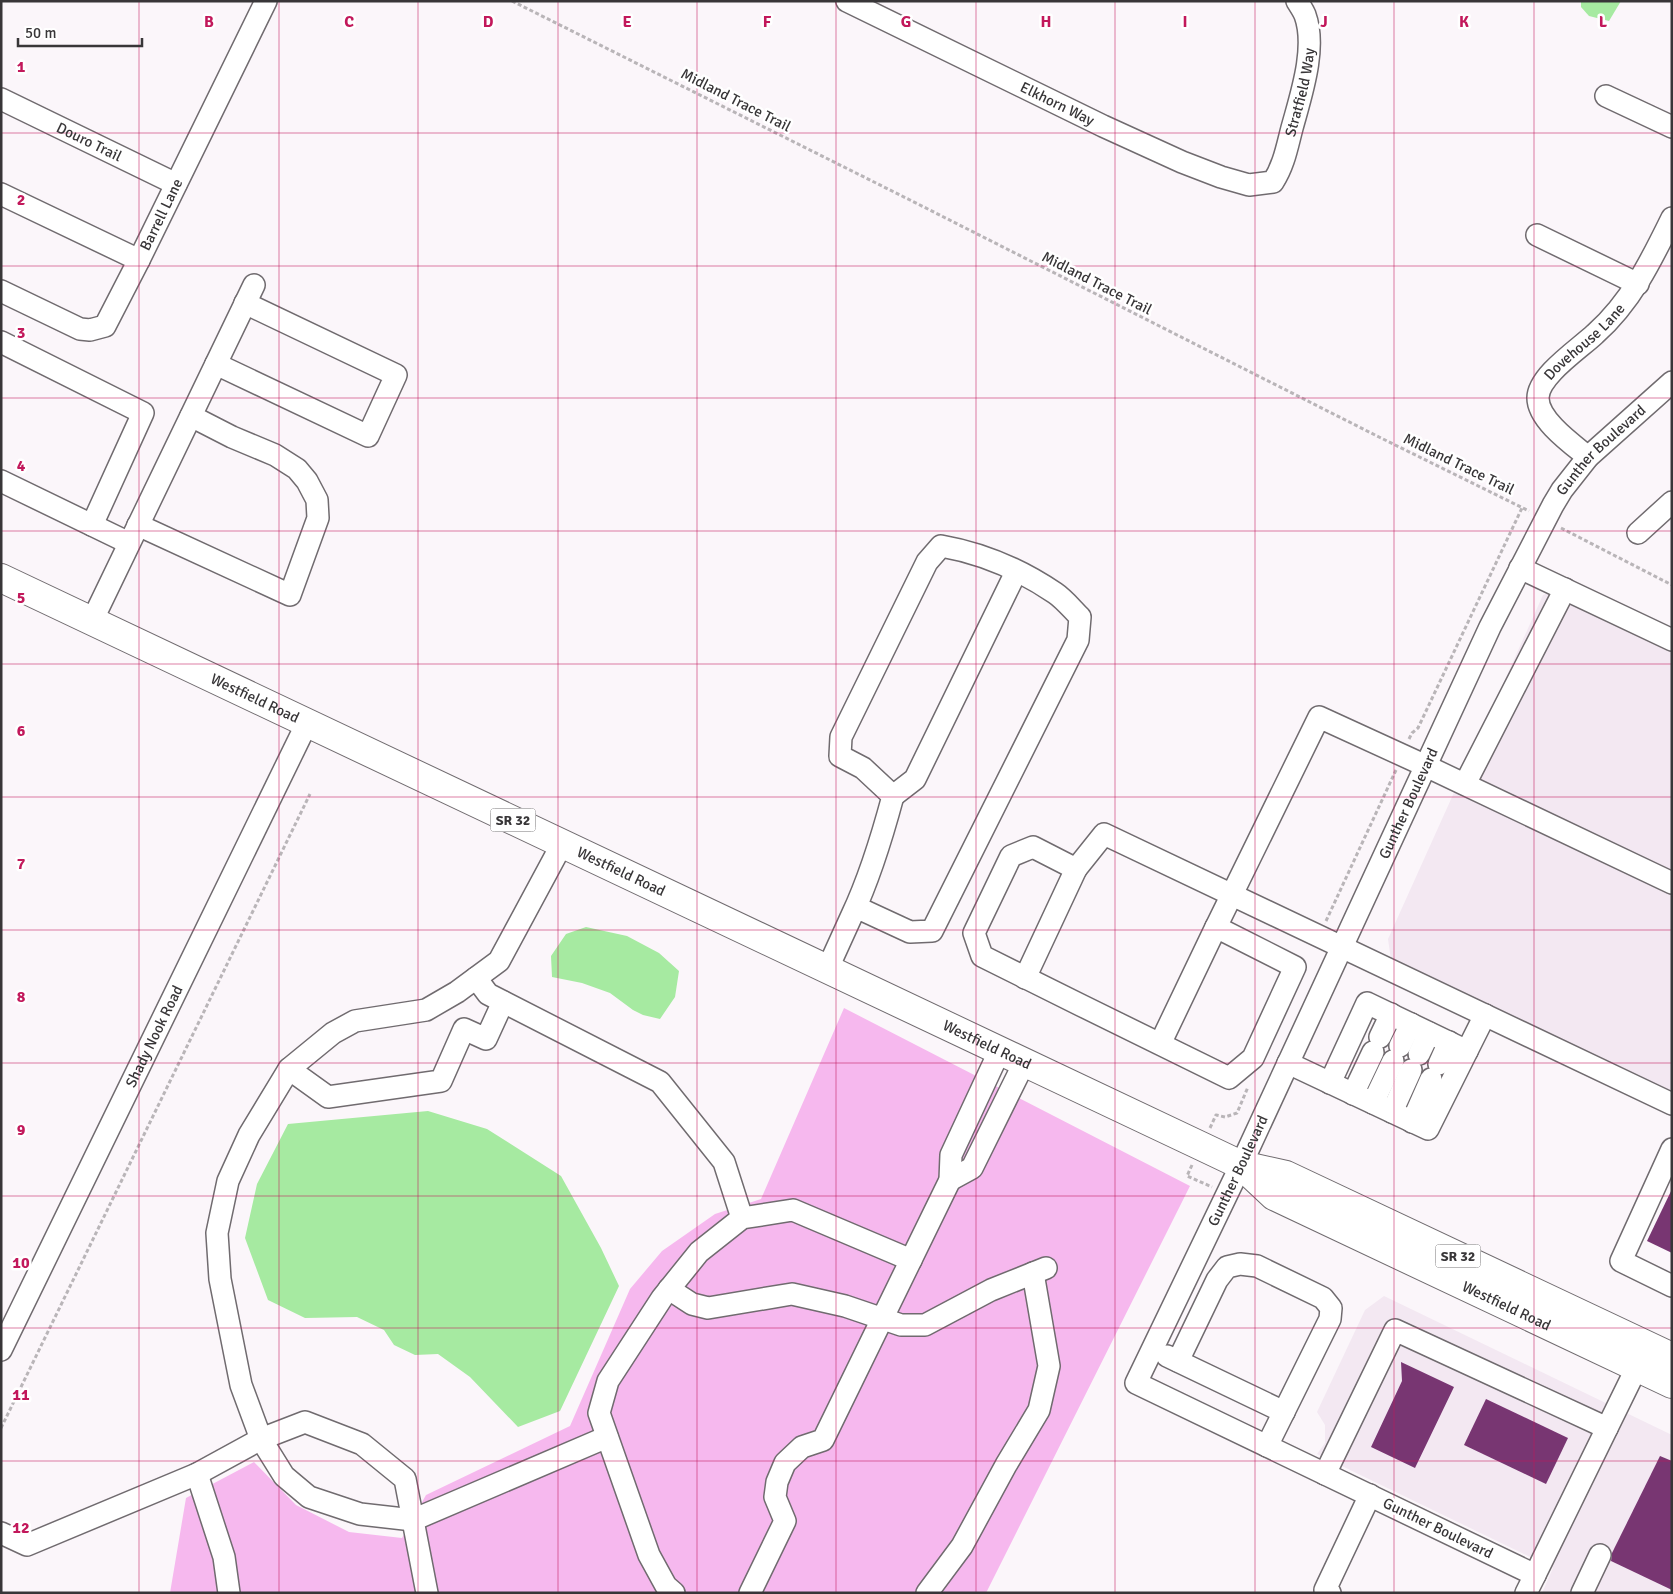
<svg xmlns="http://www.w3.org/2000/svg" width="1673" height="1594" font-family="Signika,sans-serif">
  <style>
    .built { fill: #f3e8f2 }
    .green { fill: #f6b8ee }
    .water { fill: #a6eaa1 }
    .building { fill: #783672 }
    .lines { fill: none; stroke-linecap: round; stroke-linejoin: round }
    .minor-casing { stroke: #706b6f; stroke-width: 24 }
    .major-casing { stroke: #706b6f; stroke-width: 30 }
    .path { stroke: #b9b5b8; stroke-width: 3; stroke-dasharray: 4 2.5; stroke-linecap: butt }
    .minor { stroke: #fff; stroke-width: 21 }
    .major { stroke: #fff; stroke-width: 28 }
    .grid { fill: none; stroke: #c2185b; stroke-width: 1; stroke-opacity: 0.55 }
    .labels { text-anchor: middle; dominant-baseline: central; stroke-width: 5; stroke-linejoin: round; paint-order: stroke }
    .shield { fill: #fff; stroke: #747274; stroke-width: 1 }
    .shield-label { font-size: 14px; font-weight: bold; fill: #383638 }
    .street-label { font-size: 15px; fill: #383638; stroke: #fff }
    .grid-label { font-size: 16px; text-anchor: middle; font-weight: bold; fill: #c2185b; stroke: #fff; stroke-width: 5; stroke-linejoin: round; paint-order: stroke }
  </style>
  <rect width="100%" height="100%" fill="#fbf6fa"/>
  <g class="built">
    <polygon points="1552,591 1672,650 1672,1094 1391,960 1388,939 1543,595"/>
    <polygon points="1384,1296 1672,1435 1672,1593 1542,1593 1553,1568 1317,1454 1325,1443 1325,1425 1317,1412 1365,1310"/>
  </g>
  <polygon class="green" points="844,1008 1190,1186 986,1593 170,1593 186,1498 254,1462 296,1505 349,1532 402,1538 426,1495 570,1426 630,1289 662,1251 715,1214 761,1199"/>
  <g class="water">
    <polygon points="1581,1 1621,1 1609,21 1589,16 1581,7"/>
    <polygon points="586,927 627,936 659,953 679,971 675,997 660,1019 643,1015 633,1010 610,993 582,983 552,977 551,956 566,934"/>
    <polygon points="428,1111 487,1129 561,1176 601,1248 619,1286 560,1411 518,1427 470,1377 438,1354 415,1355 394,1345 384,1330 357,1317 305,1318 268,1300 245,1238 257,1184 288,1124"/>
  </g>
  <g class="building">
    <polygon points="1672,1189 1672,1253 1647,1241"/>
    <polygon points="1401,1362 1454,1387 1415,1468 1371,1447 1402,1381"/>
    <polygon points="1486,1399 1568,1438 1546,1484 1464,1445"/>
    <polygon points="1660,1456 1672,1461 1672,1590 1611,1561 1612,1553"/>
  </g>
  <g class="lines">
    <defs>
      <g id="minor">
        <path id="s1" d="M847,1L1103,126L1182,162L1221,177L1249,185L1273,182C1284,165 1287,147 1292,128C1301,95 1317,48 1305,15C1303,10 1300,6 1297,1"/>
        <polyline points="1606,96 1672,127"/>
        <path id="s2" d="M1,99L176,184"/>
        <polyline points="1,194 139,260"/>
        <polyline points="1537,235 1638,284"/>
        <path id="s3" d="M1,291L80,329L90,330L105,326L139,260L266,1"/>
        <polyline points="1,342 143,413 92,525"/>
        <polyline points="216,364 368,436 396,375 245,303"/>
        <path id="s4" d="M1588,457C1572,444 1538,420 1538,398C1538,376 1579,349 1595,334C1631,302 1651,261 1672,218"/>
        <polyline points="1,481 129,543"/>
        <polyline points="138,525 290,595 318,518 317,500 307,481 297,469 275,455 232,437 191,416"/>
        <polyline points="1638,533 1672,502"/>
        <polyline points="1520,568 1672,640"/>
        <polyline points="92,621 254,285"/>
        <polyline points="1465,784 1565,589"/>
        <polyline points="893,796 915,779 1016,572"/>
        <polyline points="562,844 499,961 457,992 426,1010 355,1021 333,1033 289,1069 249,1135 228,1181 217,1233 220,1279 241,1385 261,1439 284,1476 309,1497 360,1514 413,1520 607,1437"/>
        <polyline points="1216,927 1319,717 1426,766 1672,883"/>
        <path d="M827,970L852,915C870,877 882,837 893,796L863,768L840,756L841,737L927,562L941,546C981,553 1021,570 1055,593C1064,599 1072,609 1080,617L1078,640L932,931L910,932L856,907"/>
        <polyline points="476,978 488,994 660,1082 724,1162 742,1218"/>
        <polyline points="1025,978 1076,869"/>
        <polyline points="1380,1037 1391,1014"/>
        <path d="M1160,1044L1216,927L1295,967L1253,1058L1229,1078C1147,1038 1064,997 982,956L974,933L1011,856L1033,847L1076,869L1104,834L1672,1104"/>
        <polyline points="1400,1046 1411,1024"/>
        <polyline points="1419,1054 1429,1033"/>
        <polyline points="1288,1063 1428,1129 1485,1015"/>
        <polyline points="1439,1064 1449,1042"/>
        <polyline points="289,1069 328,1097 441,1081 464,1029 486,1039 503,1002"/>
        <polyline points="1330,1083 1367,1003 1467,1051"/>
        <polyline points="1353,1094 1373,1052"/>
        <polyline points="1373,1103 1393,1061"/>
        <polyline points="1392,1112 1411,1070"/>
        <polyline points="1412,1122 1431,1079"/>
        <polyline points="1672,1149 1621,1261 1672,1286"/>
        <polyline points="950,1180 972,1168 1024,1063"/>
        <polyline points="669,1289 692,1304 708,1308 792,1294 845,1306 901,1325 925,1325 991,1290 1046,1268"/>
        <path id="s5" d="M1,1350L307,723"/>
        <polyline points="1167,1356 1284,1412"/>
        <polyline points="1178,1361 1217,1280 1227,1267 1240,1264 1257,1266 1323,1298 1331,1308 1330,1319 1267,1446"/>
        <path id="s6" d="M1637,1367L1535,1575L1136,1383L1241,1165L1490,627L1553,505L1562,490L1588,457L1672,382"/>
        <polyline points="197,1474 224,1557 229,1593"/>
        <polyline points="1325,1474 1395,1330 1607,1428"/>
        <polyline points="1,1533 27,1545 197,1474 261,1439 305,1422 362,1444 405,1479 427,1593"/>
        <polyline points="674,1593 666,1586 649,1555 599,1413 608,1381 662,1298 699,1252 742,1218 793,1210 911,1260"/>
        <polyline points="750,1593 785,1521 775,1497 777,1482 785,1463 802,1447 823,1440 950,1180 951,1155 999,1052"/>
        <polyline points="927,1593 962,1546 1006,1465 1039,1410 1049,1366 1033,1273"/>
        <polyline points="1330,1593 1325,1590 1370,1495"/>
        <polyline points="1526,1593 1535,1575"/>
        <polyline points="1582,1593 1600,1555"/>
      </g>
      <g id="major">
        <path id="s7" d="M1,578L1201,1146L1241,1165L1286,1175L1672,1357"/>
        <path id="s8" d="M1242,1166L1274,1196L1672,1384"/>
      </g>
    </defs>
    <use href="#minor" class="minor-casing"/>
    <use href="#major" class="major-casing"/>
    <g class="path">
      <polyline points="512,1 910,200 1379,437 1529,511"/>
      <polyline points="1561,528 1672,585"/>
      <polyline points="1409,739 1412,733 1418,728 1522,508"/>
      <polyline points="1326,921 1396,770"/>
      <polyline points="1210,1128 1216,1115 1225,1117 1237,1113 1248,1087"/>
      <polyline points="1192,1165 1187,1176 1212,1187"/>
      <polyline points="1,1428 310,794"/>
    </g>
    <use href="#minor" class="minor"/>
    <use href="#major" class="major"/>
  </g>
  <path class="grid" d="M139,1V1593M279,1V1593M418,1V1593M558,1V1593M697,1V1593M836,1V1593M976,1V1593M1115,1V1593M1255,1V1593M1394,1V1593M1534,1V1593M1,133H1672M1,266H1672M1,398H1672M1,531H1672M1,664H1672M1,797H1672M1,930H1672M1,1063H1672M1,1196H1672M1,1328H1672M1,1461H1672"/>
  <g class="labels">
    <g class="shield">
      <rect x="490.5" y="808.5" width="45" height="23" rx="4"/>
      <rect x="1435.5" y="1244.5" width="45" height="23" rx="4"/>
    </g>
    <g class="shield-label">
      <text x="513" y="820">SR 32</text>
      <text x="1458" y="1256">SR 32</text>
    </g>
    <g class="street-label">
      <text stroke="none"><textPath href="#s1" startOffset="561">Stratfield Way</textPath></text>
      <text transform="translate(736 100) rotate(27)">Midland Trace Trail</text>
      <text stroke="none"><textPath href="#s1" startOffset="234">Elkhorn Way</textPath></text>
      <text stroke="none"><textPath href="#s2" startOffset="98">Douro Trail</textPath></text>
      <text stroke="none"><textPath href="#s3" startOffset="238">Barrell Lane</textPath></text>
      <text transform="translate(1097 283) rotate(27)">Midland Trace Trail</text>
      <text stroke="none"><textPath href="#s4" startOffset="154">Dovehouse Lane</textPath></text>
      <text stroke="none"><textPath href="#s6" startOffset="1720">Gunther Boulevard</textPath></text>
      <text transform="translate(1459 464) rotate(26)">Midland Trace Trail</text>
      <text stroke="none"><textPath href="#s7" startOffset="281">Westfield Road</textPath></text>
      <text stroke="none"><textPath href="#s6" startOffset="1315">Gunther Boulevard</textPath></text>
      <text stroke="none"><textPath href="#s7" startOffset="686">Westfield Road</textPath></text>
      <text stroke="none"><textPath href="#s5" startOffset="349">Shady Nook Road</textPath></text>
      <text stroke="none"><textPath href="#s7" startOffset="1091">Westfield Road</textPath></text>
      <text stroke="none"><textPath href="#s6" startOffset="910">Gunther Boulevard</textPath></text>
      <text stroke="none"><textPath href="#s8" startOffset="301">Westfield Road</textPath></text>
      <text transform="translate(1438 1528) rotate(26)">Gunther Boulevard</text>
    </g>
  </g>
  <g class="grid-label">
    <text x="209" y="27">B</text>
    <text x="349" y="27">C</text>
    <text x="488" y="27">D</text>
    <text x="627" y="27">E</text>
    <text x="767" y="27">F</text>
    <text x="906" y="27">G</text>
    <text x="1046" y="27">H</text>
    <text x="1185" y="27">I</text>
    <text x="1324" y="27">J</text>
    <text x="1464" y="27">K</text>
    <text x="1603" y="27">L</text>
    <text x="21" y="72">1</text>
    <text x="21" y="205">2</text>
    <text x="21" y="338">3</text>
    <text x="21" y="471">4</text>
    <text x="21" y="603">5</text>
    <text x="21" y="736">6</text>
    <text x="21" y="869">7</text>
    <text x="21" y="1002">8</text>
    <text x="21" y="1135">9</text>
    <text x="21" y="1268">10</text>
    <text x="21" y="1400">11</text>
    <text x="21" y="1533">12</text>
  </g>
  <rect width="1673" height="1594" fill="none" stroke="#383638" stroke-width="5"/>
  <path d="M18 38v8h124v-8" fill="none" stroke="#383638" stroke-width="2.5"/>
  <text x="25" y="38" font-size="15" fill="#383638" stroke="#ffffff" stroke-width="4" paint-order="stroke">50 m</text>
</svg>
